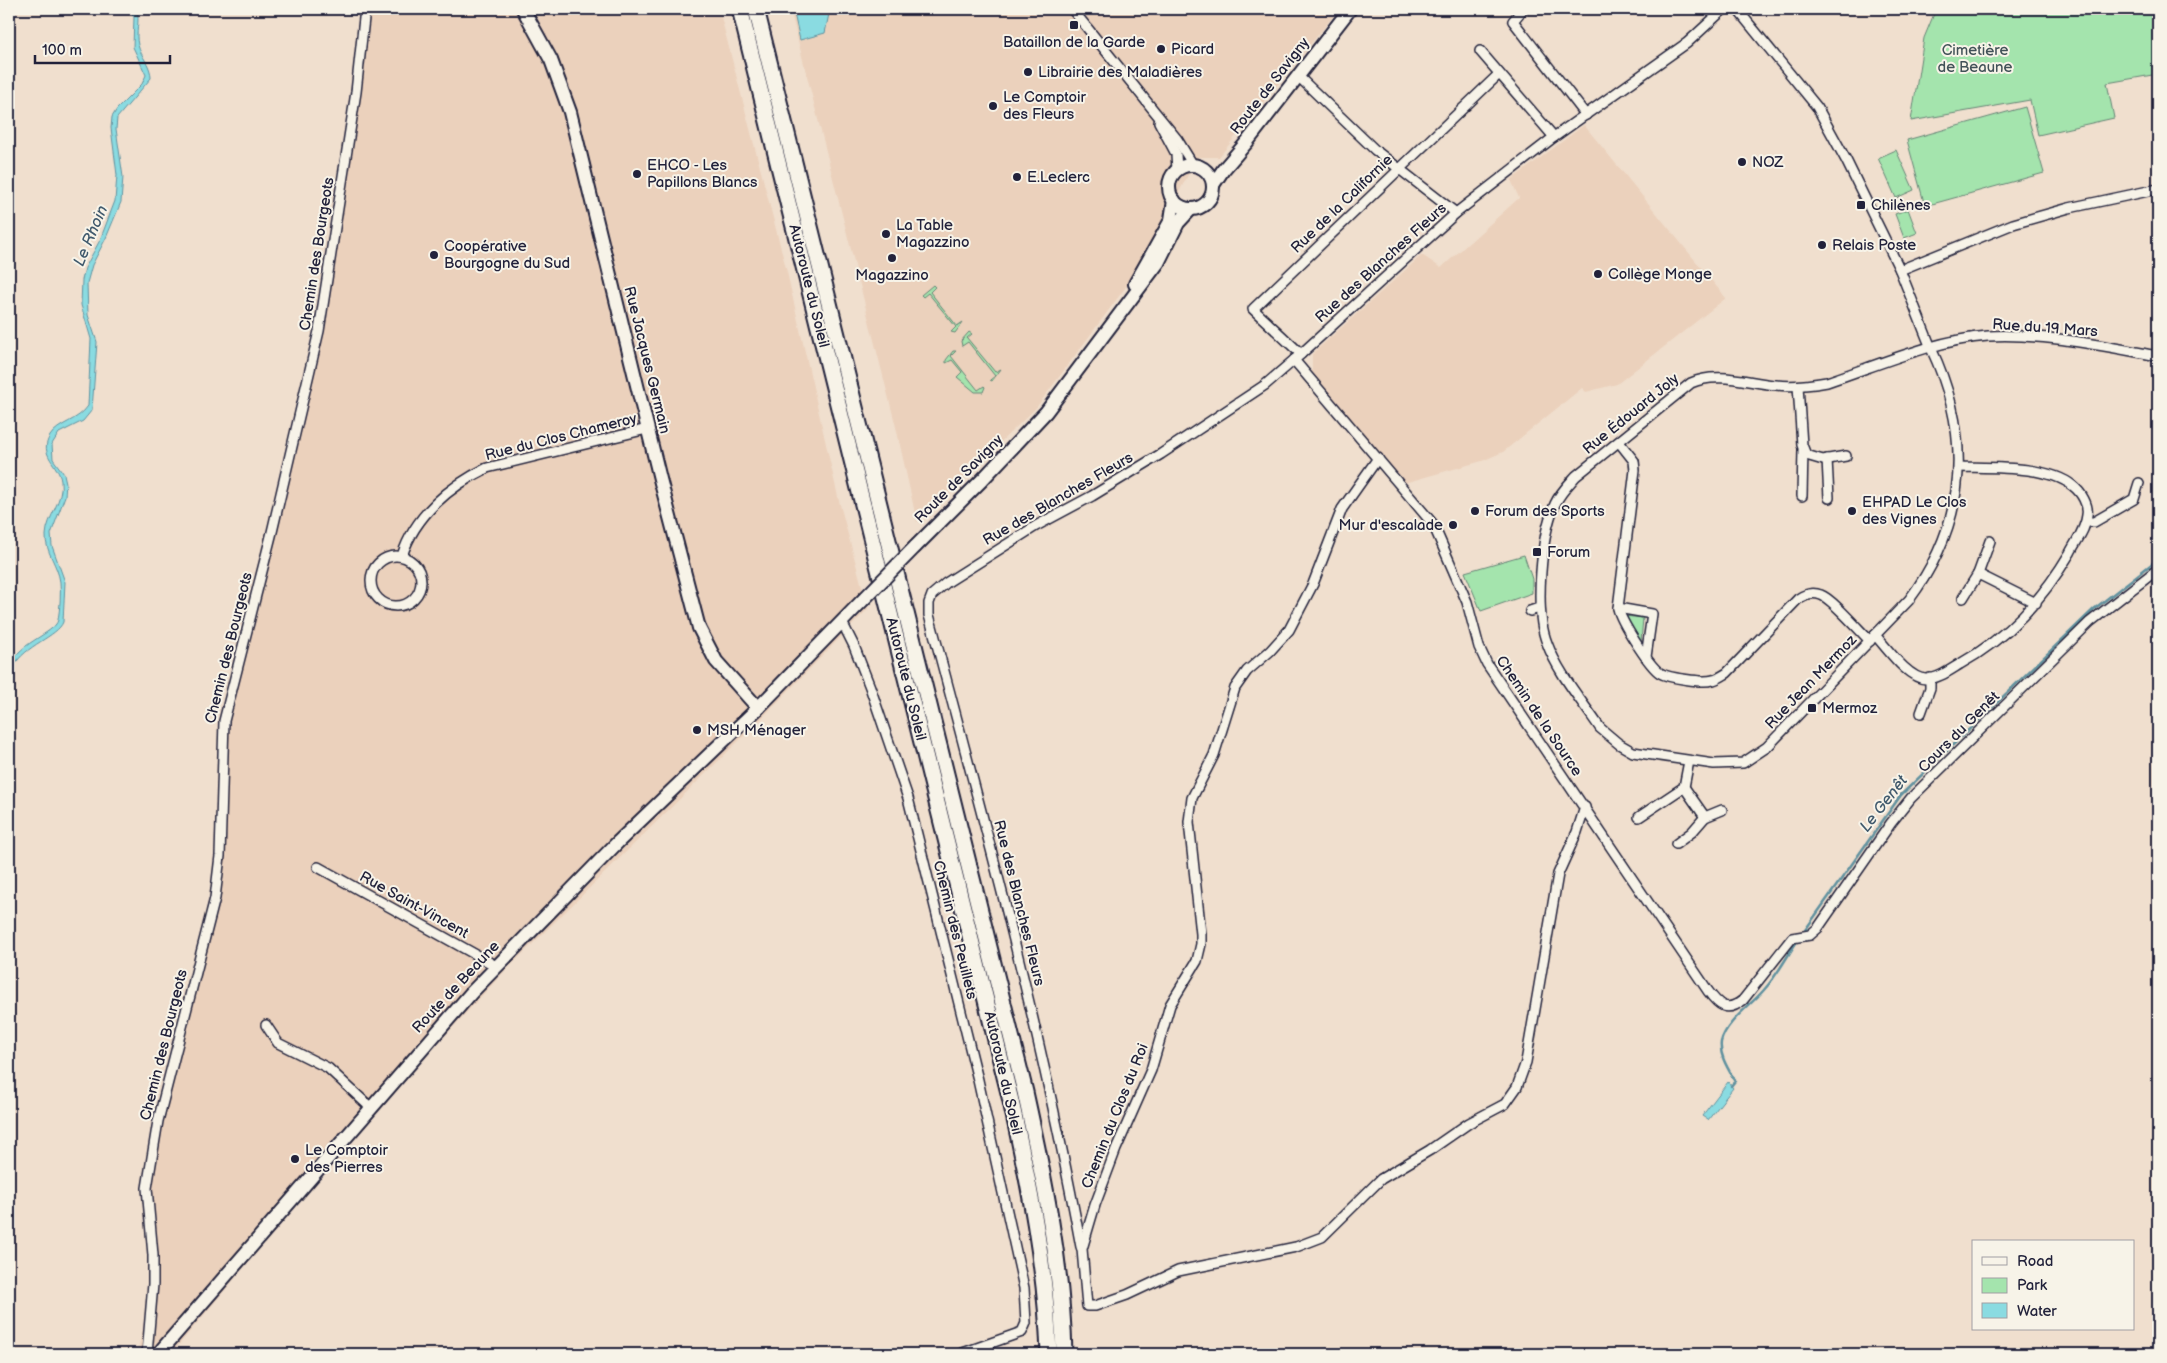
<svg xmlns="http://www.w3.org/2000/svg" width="2167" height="1363" font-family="'Balsamiq Sans',sans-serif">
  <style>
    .built { fill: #ebd1bc }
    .green { fill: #a4e4ad; stroke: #638374 }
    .water { fill: #8adbe1; stroke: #60919f }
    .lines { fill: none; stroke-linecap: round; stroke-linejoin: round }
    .stream { stroke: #60919f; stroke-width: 2.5 }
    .street-casing { stroke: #22223b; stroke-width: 12 }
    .secondary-casing { stroke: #22223b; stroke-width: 16 }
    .highway-casing { stroke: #22223b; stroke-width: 19 }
    .street { stroke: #f7f3e8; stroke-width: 9 }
    .secondary { stroke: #f7f3e8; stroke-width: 12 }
    .highway { stroke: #f7f3e8; stroke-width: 15 }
    .secondary-bridge-casing { stroke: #22223b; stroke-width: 16; stroke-linecap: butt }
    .secondary-bridge { stroke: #f7f3e8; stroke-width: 12 }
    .poi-dot { fill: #22223b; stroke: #f7f3e8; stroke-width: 2 }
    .labels { text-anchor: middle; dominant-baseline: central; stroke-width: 4; stroke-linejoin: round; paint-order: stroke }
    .poi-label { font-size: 15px; fill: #22223b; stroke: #f7f3e8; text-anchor: start }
    .park-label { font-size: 15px; fill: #425258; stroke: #f7f3e8 }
    .street-label { font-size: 15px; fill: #22223b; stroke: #f7f3e8 }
    .water-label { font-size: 16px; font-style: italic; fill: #415a6d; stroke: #f7f3e8 }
  </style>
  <rect width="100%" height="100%" fill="#f0dfce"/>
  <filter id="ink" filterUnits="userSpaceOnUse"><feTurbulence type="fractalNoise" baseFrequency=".02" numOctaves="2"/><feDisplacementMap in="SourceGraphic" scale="10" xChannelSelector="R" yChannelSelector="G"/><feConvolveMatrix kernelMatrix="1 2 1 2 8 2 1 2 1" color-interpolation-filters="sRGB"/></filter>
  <g filter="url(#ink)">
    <g class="built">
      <polygon points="363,9 719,9 786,268 838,497 868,609 762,718 502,974 378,1108 171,1354 137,1354 146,1316 148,1277 148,1247 144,1181 149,1148 213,908 219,730 222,712 295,422 315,335 346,146"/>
      <polygon points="790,9 1339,9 1219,157 1198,157 1131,280 1036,408 917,522 896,427"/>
      <polygon points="1584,125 1726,298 1617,384 1586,392 1582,388 1503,452 1482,461 1404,483 1312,373 1312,354 1422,255 1441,268 1519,198 1511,180"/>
    </g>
    <g class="green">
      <polygon points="1936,9 2158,9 2158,74 2107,83 2114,118 2038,135 2030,100 1911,121 1924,38"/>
      <polygon points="2025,107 2044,173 1925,206 1907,140"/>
      <polygon points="1896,150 1914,190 1896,198 1878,158"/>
      <polygon points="1908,209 1917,233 1904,238 1895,214"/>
      <polygon points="933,285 935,287 930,292 957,326 963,322 955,333 951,332 956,327 928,293 923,297 921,295"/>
      <polygon points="969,332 972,334 967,338 995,372 1001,369 992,381 990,380 995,376 968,342 962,346 961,341"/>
      <polygon points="953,351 956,351 951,356 978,390 984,386 985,387 983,392 975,392 957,377 962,372 952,360 946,363 946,360"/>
      <polygon points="1524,555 1532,579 1532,593 1481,611 1465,572"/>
      <polygon points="1624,616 1643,618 1641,642 1640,642"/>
    </g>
    <g class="water">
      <path d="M129,9H137C140,22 135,33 138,45C141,57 151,65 151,78L117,118L116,129L123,177L121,202L106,238L92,265L87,283L88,315L97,342L92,410L83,421L59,433L52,444L53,459L64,474L66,483L65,496L51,534L52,546L65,582L63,622C58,636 24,646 14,666C7,681 15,696 9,711C9,698 6,683 9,670C13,644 55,634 58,620C60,609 61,593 60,582C58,565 45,552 46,535C47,516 64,501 61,481C59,464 38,455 50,436C58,423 78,421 88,406L91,339L81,305L82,280L85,268L100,240L115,201L117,175L111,128L112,117L117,109L142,84L146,75L133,47L134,17Z"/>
      <polygon points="793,9 830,9 825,33 800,40"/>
      <polygon points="1728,1082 1733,1088 1708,1120 1702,1116"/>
    </g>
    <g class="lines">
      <g class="stream">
        <polyline points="1803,933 1901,795 2094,609 2158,559"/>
        <path d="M1731,1086L1735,1081C1729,1070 1719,1056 1721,1042C1725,1023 1751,1005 1763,991C1777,976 1787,956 1798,940"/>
      </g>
      <defs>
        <g id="street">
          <polyline points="1072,9 1155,112 1177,139 1193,165"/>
          <polyline points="1523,9 1513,21 1586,115"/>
          <path d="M1737,9L1817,107L1846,160L1900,270L1931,348C1972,436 1968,521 1909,600L1767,747L1743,763L1714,764L1633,752L1619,744L1600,728C1582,701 1558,673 1547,643C1534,611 1541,535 1555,504C1560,493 1568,485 1576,476L1691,383C1717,371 1749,383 1776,385C1794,387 1810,385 1827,382C1878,365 1935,340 1988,336C2045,333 2103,346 2158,356"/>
          <polyline points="1480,51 1554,137"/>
          <polyline points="1298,76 1375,150 1456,213"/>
          <polyline points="1159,122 1176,154 1177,170"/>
          <polyline points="1900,270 2013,224 2069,208 2158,189"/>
          <polyline points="1301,354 1253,309 1499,74"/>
          <path d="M1294,360L1433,524L1467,602L1479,647L1487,664L1708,991C1719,1006 1727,1013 1743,1000L1792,938L1810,935L1818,928L1891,823L1911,798L2090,622L2158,569"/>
          <polyline points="1798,386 1802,445 1806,455 1823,460 1846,456"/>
          <path d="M1619,442L1634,461L1635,470L1618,608C1620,620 1649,666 1660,673C1668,678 1704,683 1713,680C1718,679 1722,676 1727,673L1798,599C1805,594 1813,592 1821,595C1831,598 1860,631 1870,641"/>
          <polyline points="1378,458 1342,509 1313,584 1289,630 1270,651 1247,671 1235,688 1214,755 1192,798 1189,822 1201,934 1201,944 1197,961 1170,1005 1151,1070 1116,1149 1095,1205 1082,1249 1087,1306 1095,1306 1127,1295 1178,1271 1296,1247 1322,1237 1381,1179 1430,1150 1469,1123 1505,1104 1517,1087 1526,1062 1558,874 1577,832 1585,807"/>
          <polyline points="1827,459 1829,498"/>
          <polyline points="1802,496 1803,450"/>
          <polyline points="2086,522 2094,522 2134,499 2139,483"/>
          <circle cx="396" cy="581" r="25"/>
          <path d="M402,556C415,515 450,486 487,468L647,429"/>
          <polyline points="1978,574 2036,603"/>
          <polyline points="1963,598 1978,574 1990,541"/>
          <polyline points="1618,608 1652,614 1646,657"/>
          <polyline points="1530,611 1539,608"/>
          <polyline points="842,622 854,646 870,687 908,798 978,1080 1024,1288 1026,1323 1022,1332 960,1354"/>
          <path d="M1875,635C1887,648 1908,679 1926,679C1938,679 1950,670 1960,664C2008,637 2042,600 2070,553C2076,541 2086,529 2087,515C2089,505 2081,492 2073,486C2048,465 1991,468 1959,467"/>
          <polyline points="1921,713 1930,688 1930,678"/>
          <polyline points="1684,787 1705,817"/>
          <polyline points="1639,817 1684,787 1689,761"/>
          <polyline points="1676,844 1692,832 1705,817 1722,810"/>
          <polyline points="318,867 496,966"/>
          <polyline points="266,1025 278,1043 328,1068 370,1107"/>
          <path d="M1081,1247C1042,1034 985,824 929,615V603L932,595L946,583L1036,526L1092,496L1161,454L1265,385L1301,354L1456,213L1554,137L1687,43L1724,9"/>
          <polyline points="147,1354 153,1284 153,1255 147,1188 158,1121 215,898 220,856 224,721 272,532 319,331 356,92 365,9"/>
        </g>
        <g id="secondary">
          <polyline points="523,9 551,60 570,112 660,479 699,628 716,661 758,708"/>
          <circle cx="1191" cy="187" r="22"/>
          <polyline points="1213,185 1223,170 1247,142 1350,9"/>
          <polyline points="1135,284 1171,220 1174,200"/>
          <polyline points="915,547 982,480 1046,412 1158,263 1178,223 1191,209"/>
          <polyline points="158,1354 472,992 618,842 758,708 862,601"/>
        </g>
        <g id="highway">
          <path d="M740,9L1010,1097C1029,1182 1046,1267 1049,1354"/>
          <path d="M756,9L1025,1092C1044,1178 1062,1265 1064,1354"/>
        </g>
      </defs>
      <use href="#street" class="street-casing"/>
      <use href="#secondary" class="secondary-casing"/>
      <use href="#highway" class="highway-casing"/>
      <use href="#street" class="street"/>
      <use href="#secondary" class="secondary"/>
      <use href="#highway" class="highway"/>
      <defs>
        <polyline id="secondary-bridge" points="862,601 915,547"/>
      </defs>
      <use href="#secondary-bridge" class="secondary-bridge-casing"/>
      <use href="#secondary-bridge" class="secondary-bridge"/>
    </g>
  </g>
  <g class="poi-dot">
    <rect x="1069" y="20" width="10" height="10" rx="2.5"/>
    <circle cx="1161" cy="49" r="5"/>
    <circle cx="1028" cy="72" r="5"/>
    <circle cx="993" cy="106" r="5"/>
    <circle cx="1742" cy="162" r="5"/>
    <circle cx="637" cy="174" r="5"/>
    <circle cx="1017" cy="177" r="5"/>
    <rect x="1856" y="200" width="10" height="10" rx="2.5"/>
    <circle cx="886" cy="234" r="5"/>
    <circle cx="1822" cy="245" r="5"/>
    <circle cx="434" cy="255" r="5"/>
    <circle cx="892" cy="258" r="5"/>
    <circle cx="1598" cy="274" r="5"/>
    <circle cx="1475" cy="511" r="5"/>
    <circle cx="1852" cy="511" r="5"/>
    <circle cx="1453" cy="525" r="5"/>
    <rect x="1532" y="547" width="10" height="10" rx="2.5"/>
    <rect x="1807" y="703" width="10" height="10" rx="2.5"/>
    <circle cx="697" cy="730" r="5"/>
    <circle cx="295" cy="1159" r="5"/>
  </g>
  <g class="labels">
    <g class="poi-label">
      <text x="1074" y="42" text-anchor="middle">Bataillon de la Garde</text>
      <text x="1171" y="49">Picard</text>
      <text x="1038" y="72">Librairie des Maladières</text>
      <text x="1003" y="97">Le Comptoir<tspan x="1003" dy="17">des Fleurs</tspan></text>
      <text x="1752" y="162">NOZ</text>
      <text x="647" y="165">EHCO - Les<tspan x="647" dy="17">Papillons Blancs</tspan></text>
      <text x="1027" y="177">E.Leclerc</text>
      <text x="1871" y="205">Chilènes</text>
      <text x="896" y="225">La Table<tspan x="896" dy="17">Magazzino</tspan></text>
      <text x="1832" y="245">Relais Poste</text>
      <text x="444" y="246">Coopérative<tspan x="444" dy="17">Bourgogne du Sud</tspan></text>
      <text x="1608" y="274">Collège Monge</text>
      <text x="892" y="275" text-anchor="middle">Magazzino</text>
      <text x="1862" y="502">EHPAD Le Clos<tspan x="1862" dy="17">des Vignes</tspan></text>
      <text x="1485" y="511">Forum des Sports</text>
      <text x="1443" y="525" text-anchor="end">Mur d'escalade</text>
      <text x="1547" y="552">Forum</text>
      <text x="1822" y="708">Mermoz</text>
      <text x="707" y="730">MSH Ménager</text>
      <text x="305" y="1150">Le Comptoir<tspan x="305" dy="17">des Pierres</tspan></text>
    </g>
    <g class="park-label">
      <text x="1975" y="50">Cimetière<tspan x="1975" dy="17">de Beaune</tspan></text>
    </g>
    <g class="street-label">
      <text transform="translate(1270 86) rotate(-52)">Route de Savigny</text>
      <text transform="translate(1342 204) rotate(-44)">Rue de la Californie</text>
      <text transform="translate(317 254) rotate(-81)">Chemin des Bourgeots</text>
      <text transform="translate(1381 263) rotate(-42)">Rue des Blanches Fleurs</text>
      <text transform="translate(809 286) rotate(76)">Autoroute du Soleil</text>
      <text transform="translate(2045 328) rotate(4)">Rue du 19 Mars</text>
      <text transform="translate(647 360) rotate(76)">Rue Jacques Germain</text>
      <text transform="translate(1631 414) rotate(-39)">Rue Édouard Joly</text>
      <text transform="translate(561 437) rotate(-14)">Rue du Clos Chameroy</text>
      <text transform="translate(959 479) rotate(-45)">Route de Savigny</text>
      <text transform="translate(1058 499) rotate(-30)">Rue des Blanches Fleurs</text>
      <text transform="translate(229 648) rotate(-76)">Chemin des Bourgeots</text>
      <text transform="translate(906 679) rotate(76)">Autoroute du Soleil</text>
      <text transform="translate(1811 682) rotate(-46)">Rue Jean Mermoz</text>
      <text transform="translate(1539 716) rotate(56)">Chemin de la Source</text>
      <text transform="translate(1959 732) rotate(-45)">Cours du Genêt</text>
      <text transform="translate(1019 903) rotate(76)">Rue des Blanches Fleurs</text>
      <text transform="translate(414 905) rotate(29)">Rue Saint-Vincent</text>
      <text transform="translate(955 930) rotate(76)">Chemin des Peuillets</text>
      <text transform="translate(456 987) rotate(-47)">Route de Beaune</text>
      <text transform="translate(164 1045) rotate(-76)">Chemin des Bourgeots</text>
      <text transform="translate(1003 1073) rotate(77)">Autoroute du Soleil</text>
      <text transform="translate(1115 1116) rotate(-68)">Chemin du Clos du Roi</text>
    </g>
    <g class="water-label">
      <text transform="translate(91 236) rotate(-67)">Le Rhoin</text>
      <text transform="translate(1884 804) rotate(-52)">Le Genêt</text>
    </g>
  </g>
  <rect width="2167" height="1363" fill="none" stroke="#f7f3e8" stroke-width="30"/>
  <rect x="15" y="15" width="2137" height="1333" fill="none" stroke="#22223b" stroke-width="2" filter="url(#ink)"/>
  <rect x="1972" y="1240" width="162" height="90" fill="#f7f3e8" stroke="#a29fa3"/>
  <rect x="1982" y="1257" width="25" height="8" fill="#f7f3e8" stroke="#a29fa3"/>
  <text x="2017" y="1266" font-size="15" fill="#22223b">Road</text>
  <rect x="1982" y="1278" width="25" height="15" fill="#a4e4ad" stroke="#a29fa3"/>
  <text x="2017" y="1290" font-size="15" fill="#22223b">Park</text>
  <rect x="1982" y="1303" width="25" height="15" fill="#8adbe1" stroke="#a29fa3"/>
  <text x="2017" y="1316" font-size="15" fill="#22223b">Water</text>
  <path d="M35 55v8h135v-8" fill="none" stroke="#22223b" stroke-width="2.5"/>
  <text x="42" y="55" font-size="15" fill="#22223b" stroke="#f7f3e8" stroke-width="4" paint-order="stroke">100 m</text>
</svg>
